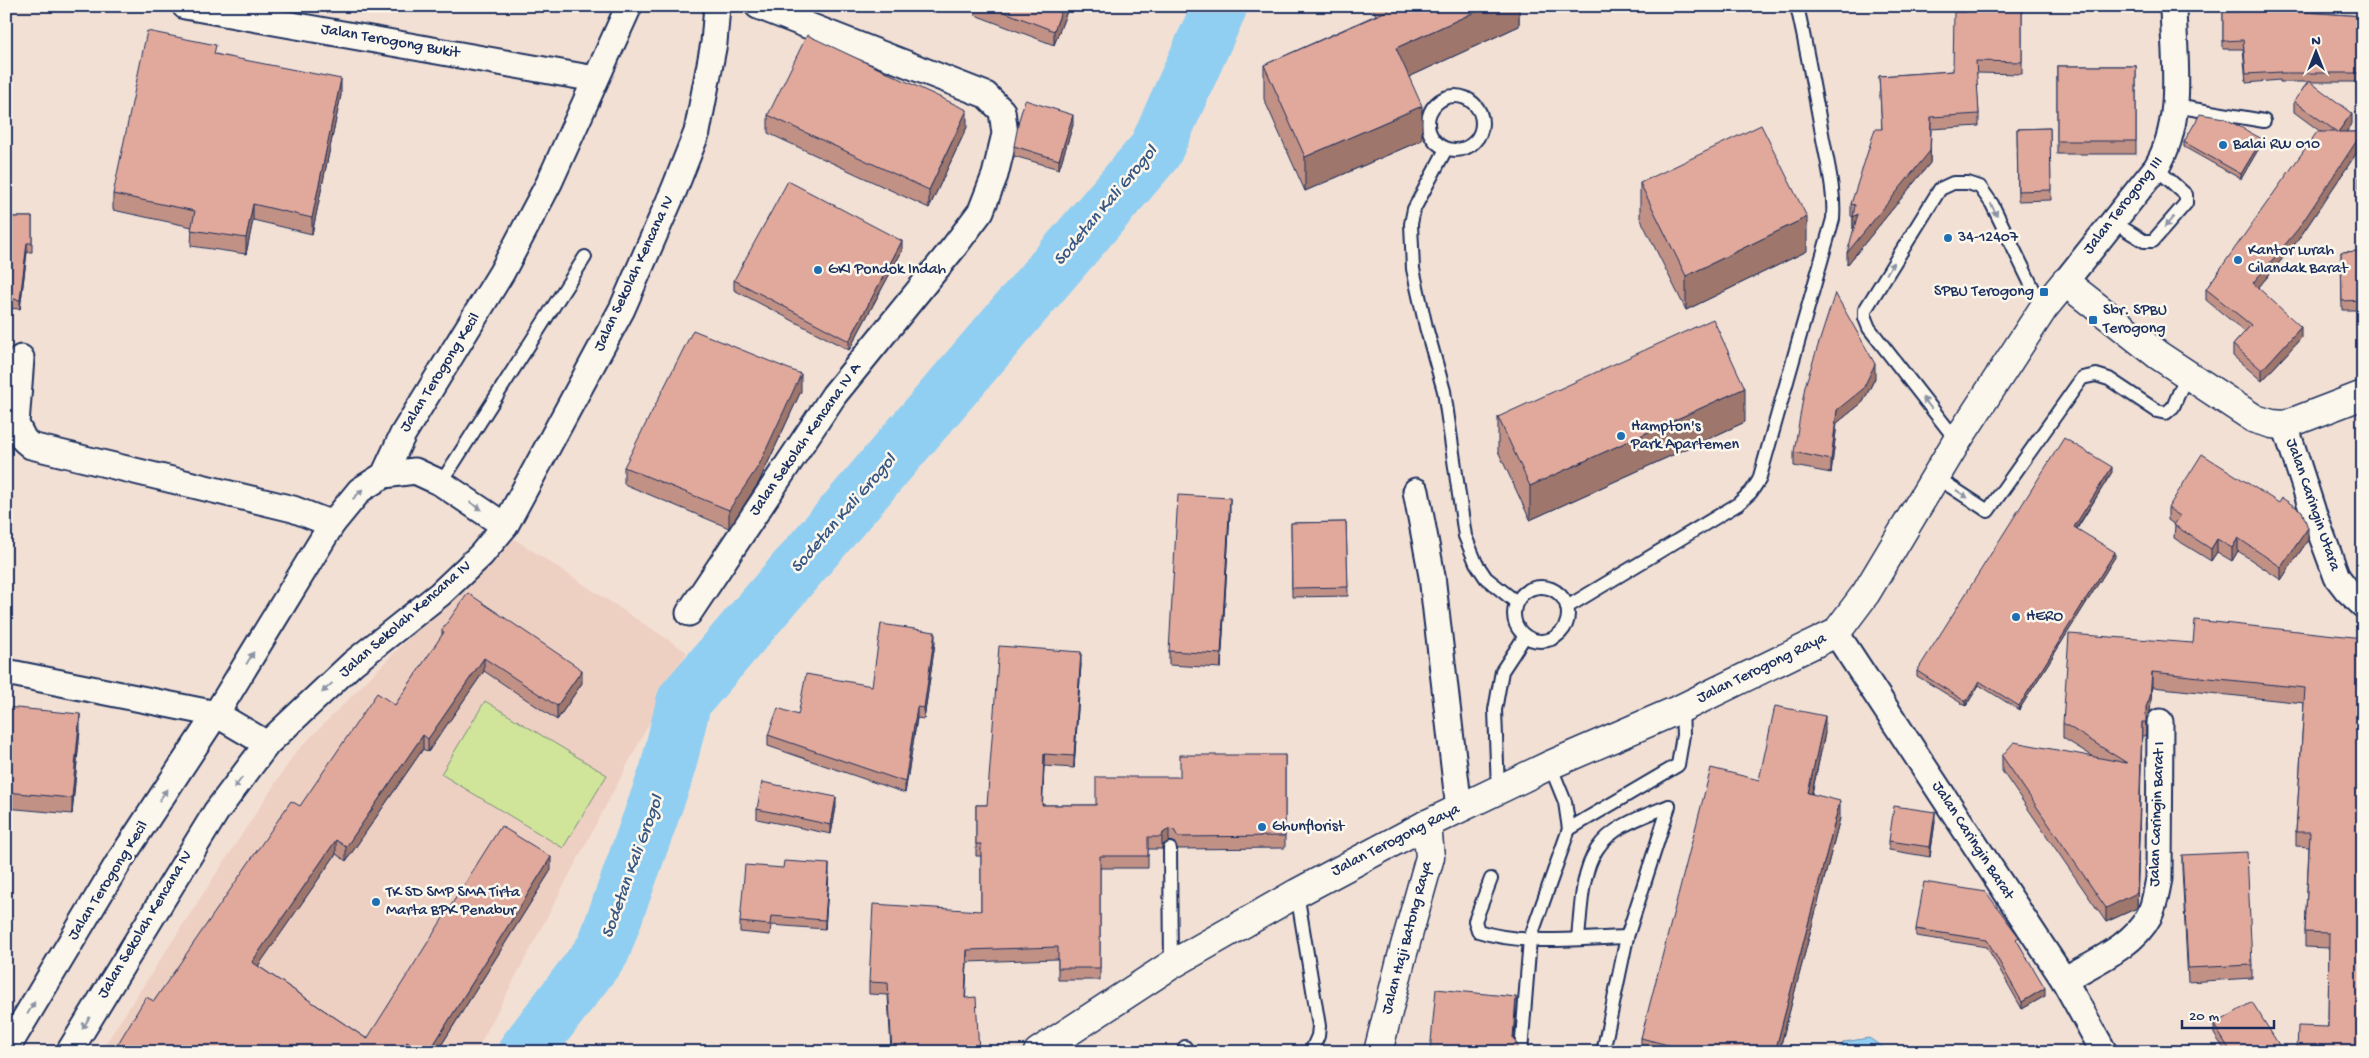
<svg xmlns="http://www.w3.org/2000/svg" width="2369" height="1058" font-family="'Gochi Hand',sans-serif">
  <style>
    .built { fill: #eed0c3 }
    .garden { fill: #d0e59a; stroke: #768a7c }
    .water { fill: #91cff2; stroke: #628fb7 }
    .lines { fill: none; stroke-linecap: round; stroke-linejoin: round }
    .river { stroke: #91cff2; stroke-width: 55 }
    .lane-casing { stroke: #1b2f5e; stroke-width: 16 }
    .street-casing { stroke: #1b2f5e; stroke-width: 29 }
    .secondary-casing { stroke: #1b2f5e; stroke-width: 31 }
    .lane { stroke: #fbf7ec; stroke-width: 12 }
    .street { stroke: #fbf7ec; stroke-width: 25 }
    .secondary { stroke: #fbf7ec; stroke-width: 28 }
    .wall { fill: #c29185; stroke: #1b2f5e }
    .shaded-wall { fill: #9e766c; stroke: #1b2f5e }
    .building { fill: #e1a99b; stroke: #1b2f5e }
    .oneway { fill: #8b93a5 }
    .poi-dot { fill: #1f6fb2; stroke: #fbf7ec; stroke-width: 2 }
    .labels { text-anchor: middle; dominant-baseline: central; stroke-width: 5; stroke-linejoin: round; paint-order: stroke }
    .street-label { font-size: 16px; fill: #1b2f5e; stroke: #fbf7ec }
    .poi-label { font-size: 16px; fill: #1b2f5e; stroke: #fbf7ec; text-anchor: start }
    .water-label { font-size: 18px; font-style: italic; fill: #385783; stroke: #fbf7ec }
  </style>
  <rect width="100%" height="100%" fill="#f3e0d4"/>
  <filter id="ink" filterUnits="userSpaceOnUse"><feTurbulence type="fractalNoise" baseFrequency=".02" numOctaves="2"/><feDisplacementMap in="SourceGraphic" scale="10" xChannelSelector="R" yChannelSelector="G"/><feConvolveMatrix kernelMatrix="1 2 1 2 8 2 1 2 1" color-interpolation-filters="sRGB"/></filter>
  <g filter="url(#ink)">
    <polygon class="built" points="510,536 687,652 476,1052 100,1052 295,753"/>
    <polygon class="garden" points="485,701 607,775 563,848 441,774"/>
    <polygon class="water" points="1869,1038 1890,1052 1921,1052 1836,1052 1844,1042"/>
    <g class="lines">
      <polyline class="river" points="525,1052 603,950 667,772 684,701 1155,151 1220,6"/>
      <defs>
        <g id="lane">
          <circle cx="1455" cy="123" r="27"/>
          <polyline points="2175,106 2264,121"/>
          <polyline points="1446,149 1414,209 1411,224 1413,269 1426,327 1444,391 1465,536 1476,563 1486,578 1516,602"/>
          <polyline points="2113,222 2144,241 2153,241 2186,203 2186,195 2156,168"/>
          <polyline points="1957,441 1869,328 1865,318 1865,310 1940,189 1953,183 1968,183 1980,187 1992,204 2043,309"/>
          <polyline points="1936,477 1988,511 2082,378 2096,375 2109,379 2157,411 2166,413 2173,407 2187,374"/>
          <polyline points="441,483 585,257"/>
          <circle cx="1541" cy="614" r="27"/>
          <path d="M1567,607L1738,504L1751,492L1759,480L1833,219C1835,192 1828,165 1823,139C1815,94 1807,50 1797,6"/>
          <polyline points="1498,790 1495,710 1502,671 1525,636"/>
          <polyline points="1569,829 1678,765 1683,735 1682,708"/>
          <polyline points="1170,849 1171,964"/>
          <path d="M1491,879L1475,921L1478,931C1524,946 1578,938 1627,937"/>
          <polyline points="1297,893 1319,1026 1318,1036 1311,1052"/>
          <path d="M1578,938C1581,910 1581,873 1597,849C1612,826 1644,816 1669,806"/>
          <polyline points="1185,1047 1188,1052"/>
          <polyline points="1521,1052 1530,939 1569,829 1565,802 1550,765"/>
          <polyline points="1603,1052 1627,937 1669,806"/>
        </g>
        <g id="street">
          <polyline points="185,6 595,79"/>
          <path d="M2065,282L2156,168C2185,121 2174,59 2173,6"/>
          <polyline points="21,358 16,424 24,440 31,446 293,509 332,524"/>
          <polyline points="2285,425 2313,512 2337,577 2347,590 2363,605"/>
          <polyline points="384,475 415,471 441,483 505,526"/>
          <polyline points="1416,491 1432,576 1459,809"/>
          <polyline points="689,613 834,395 954,247 981,211 995,175 1005,134 1002,111 986,95 758,6"/>
          <polyline points="1836,633 2064,980 2104,1052"/>
          <polyline points="6,672 216,714 267,744"/>
          <path d="M2064,980C2092,963 2133,947 2149,916C2155,905 2156,892 2159,879L2160,722"/>
          <polyline points="6,1050 120,860 216,714 332,524 360,490 384,475 403,434 502,272 549,183 629,6"/>
          <polyline points="69,1052 216,812 267,744 353,663 440,594 481,555 505,526 622,309 674,190 697,132 714,43 717,6"/>
        </g>
        <g id="secondary">
          <polyline points="1038,1052 1171,965 1297,893 1427,824 1550,765 1682,708 1836,633 1866,593 1957,441 2043,309 2065,282 2158,355 2255,419 2272,424 2285,425 2363,395"/>
          <polyline points="1378,1052 1401,960 1430,857 1427,824"/>
        </g>
      </defs>
      <use href="#lane" class="lane-casing"/>
      <use href="#street" class="street-casing"/>
      <use href="#secondary" class="secondary-casing"/>
      <use href="#lane" class="lane"/>
      <use href="#street" class="street"/>
      <use href="#secondary" class="secondary"/>
    </g>
    <g class="wall">
      <polygon points="975,6 1069,6 1054,45 975,15"/>
      <polygon points="1371,6 1519,6 1519,26 1409,77 1422,140 1305,191 1264,99 1264,65 1376,15"/>
      <polygon points="1965,6 2057,6 2057,8 2022,8 2022,74 1976,73 1979,114 1979,126 1931,129 1930,163 1847,265 1854,228 1853,229 1853,217 1851,216 1851,204 1882,129 1879,76 1953,71 1965,12"/>
      <polygon points="2289,11 2363,16 2363,82 2309,82 2352,124 2346,132 2363,132 2363,203 2359,203 2358,151 2298,240 2258,288 2301,338 2262,381 2233,356 2233,345 2245,332 2206,300 2206,289 2321,132 2294,112 2294,101 2308,82 2280,82 2280,80 2246,83 2243,49 2223,49 2223,12"/>
      <polygon points="216,54 341,95 312,234 253,220 246,254 191,246 192,227 113,210 113,194"/>
      <rect x="2057" y="66" width="79" height="88"/>
      <polygon points="768,115 967,127 929,208 768,133"/>
      <polygon points="1073,125 1059,169 1014,156 1014,146"/>
      <polygon points="2050,128 2051,200 2018,201 2017,129"/>
      <polygon points="2184,142 2262,143 2241,179 2184,147"/>
      <polygon points="1640,183 1807,251 1686,310 1640,218"/>
      <polygon points="6,217 32,217 32,252 27,252 20,309 6,308"/>
      <polygon points="902,251 849,350 734,290 734,280"/>
      <polygon points="2363,251 2363,310 2342,310 2341,252"/>
      <polygon points="1875,378 1863,402 1837,423 1831,473 1794,466 1794,452"/>
      <polygon points="801,391 759,482 729,528 624,484 624,467"/>
      <polygon points="1498,417 1745,422 1530,520 1498,451"/>
      <polygon points="2112,472 2077,529 2115,557 2019,710 1979,685 1966,706 1917,676 1917,671"/>
      <polygon points="2168,508 2308,540 2281,580 2238,551 2232,561 2217,552 2211,561 2174,538 2175,525 2168,520"/>
      <polygon points="1230,512 1221,668 1169,665 1169,651"/>
      <polygon points="1346,522 1348,596 1292,597 1291,523"/>
      <polygon points="442,630 582,683 557,720 484,671 428,752 423,749 346,861 336,854 258,966 367,1039 551,870 437,1052 113,1052 154,1001 300,806 395,705 442,636"/>
      <polygon points="2363,638 2328,1027 2329,948 2305,947 2305,932 2309,847 2296,846 2296,832 2304,703 2152,687 2150,712 2146,721 2146,736 2142,736 2137,908 2106,922 2002,771 2002,756 2094,757 2063,738 2063,723 2193,643"/>
      <polygon points="935,643 924,719 917,718 905,793 768,746 768,735 798,715 872,686"/>
      <polygon points="1081,664 1074,768 1044,766 1042,805 1096,805 1180,777 1285,755 1285,848 1178,849 1174,842 1169,841 1163,845 1162,849 1148,849 1148,868 1100,868 1100,980 1058,980 1058,959 967,962 965,997 979,1052 891,1052 888,995 869,994 869,982 981,911 981,856 976,856 976,805 987,805"/>
      <polygon points="6,707 80,730 72,814 6,808"/>
      <polygon points="1825,733 1812,794 1840,818 1779,1052 1641,1052 1641,1038 1759,780"/>
      <polygon points="836,807 831,834 757,819 757,809"/>
      <polygon points="1935,822 1930,857 1889,850 1889,841"/>
      <polygon points="2182,855 2252,965 2252,978 2188,982 2182,869"/>
      <polygon points="829,873 825,929 771,925 770,935 740,932 740,922"/>
      <polygon points="1916,929 2019,944 2045,996 2022,1009 1987,947 1916,936"/>
      <polygon points="2214,1025 2279,1052 2226,1052 2214,1034"/>
    </g>
    <g class="shaded-wall">
      <polygon points="1063,6 1069,6 1054,45 1054,31"/>
      <polygon points="1488,6 1519,6 1519,26 1396,83 1396,48"/>
      <polygon points="341,79 341,95 312,234 312,218"/>
      <polygon points="1422,106 1422,140 1305,191 1305,157"/>
      <polygon points="967,110 967,127 929,208 929,190"/>
      <polygon points="2352,113 2352,124 2338,143 2338,132"/>
      <polygon points="1073,115 1073,125 1059,169 1059,160"/>
      <polygon points="1931,117 1930,163 1847,265 1847,253"/>
      <polygon points="2262,139 2262,143 2241,179 2241,174"/>
      <polygon points="2358,139 2358,151 2298,240 2253,294 2253,283"/>
      <polygon points="253,204 253,220 246,254 246,238"/>
      <polygon points="1858,214 1858,226 1853,229 1853,217"/>
      <polygon points="1807,217 1807,251 1686,310 1686,276"/>
      <polygon points="902,241 902,251 849,350 849,341"/>
      <polygon points="27,243 27,252 20,309 20,300"/>
      <polygon points="2301,327 2301,338 2262,381 2262,370"/>
      <polygon points="1875,364 1875,378 1863,402 1837,423 1831,473 1831,460 1837,410"/>
      <polygon points="801,374 801,391 759,482 729,528 729,510"/>
      <polygon points="1745,388 1745,422 1530,520 1530,486"/>
      <polygon points="2112,467 2112,472 2074,532 2074,527"/>
      <polygon points="1230,498 1230,512 1221,668 1221,654"/>
      <polygon points="2308,528 2308,540 2281,580 2281,567"/>
      <polygon points="2238,538 2238,551 2232,561 2232,548"/>
      <polygon points="2217,539 2217,552 2211,561 2211,549"/>
      <polygon points="2115,552 2115,557 2019,710 2019,706"/>
      <polygon points="935,632 935,643 924,719 924,708"/>
      <polygon points="1081,652 1081,664 1074,768 1074,756"/>
      <polygon points="484,658 484,671 428,752 428,739"/>
      <polygon points="582,670 582,683 557,720 557,706"/>
      <polygon points="2152,672 2152,687 2150,712 2146,721 2146,736 2146,707"/>
      <polygon points="1979,681 1979,685 1966,706 1966,702"/>
      <polygon points="917,707 917,718 905,793 905,782"/>
      <polygon points="80,714 80,730 72,814 72,798"/>
      <polygon points="1825,716 1825,733 1808,810 1808,793"/>
      <polygon points="2142,722 2137,908 2106,922 2106,908"/>
      <polygon points="423,735 423,749 346,861 346,847"/>
      <polygon points="1044,754 1044,766 1042,817 1042,805"/>
      <polygon points="836,797 836,807 831,834 831,825"/>
      <polygon points="1840,801 1840,818 1779,1052 1775,1052"/>
      <polygon points="1935,812 1935,822 1930,857 1930,847"/>
      <polygon points="1169,829 1169,841 1163,845 1162,849 1162,837 1163,833"/>
      <polygon points="336,840 336,854 252,975 252,962"/>
      <polygon points="551,857 551,870 437,1052 429,1052"/>
      <polygon points="829,864 829,873 825,929 825,920"/>
      <polygon points="967,950 967,962 965,1010 965,998"/>
      <polygon points="2045,988 2045,996 2022,1009 2022,1002"/>
      <polygon points="1516,997 1516,1010 1513,1051 1513,1038"/>
      <polygon points="407,1042 407,1052 400,1052"/>
      <polygon points="2279,1045 2279,1052 2268,1052"/>
    </g>
    <g class="building">
      <polygon points="989,6 1063,6 1054,31"/>
      <polygon points="1387,6 1488,6 1396,48 1422,106 1305,157 1264,65 1389,10"/>
      <polygon points="1965,6 2022,6 2022,62 1976,61 1979,114 1931,117 1930,151 1847,253 1858,214 1853,217 1855,205 1851,204 1875,129 1882,129 1879,76 1953,71 1954,12 1965,12"/>
      <polygon points="2261,6 2289,6 2289,11 2363,16 2363,73 2280,73 2281,72 2246,74 2243,40 2223,41 2223,12 2262,11"/>
      <polygon points="147,31 216,45 214,54 341,79 312,218 253,204 246,238 191,230 195,211 113,194"/>
      <polygon points="807,35 967,110 929,190 768,115"/>
      <rect x="2057" y="66" width="79" height="75"/>
      <polygon points="2309,81 2352,113 2338,132 2363,132 2363,192 2359,192 2358,139 2298,229 2253,283 2301,327 2262,370 2233,345 2251,325 2206,289 2317,132 2337,132 2294,101"/>
      <polygon points="1025,100 1073,115 1059,160 1014,146 1019,120"/>
      <polygon points="2200,114 2224,118 2262,139 2241,174 2184,142"/>
      <polygon points="1761,125 1807,217 1686,276 1640,183"/>
      <polygon points="2050,128 2051,190 2018,191 2017,129"/>
      <polygon points="788,181 902,241 849,341 734,280"/>
      <polygon points="6,217 32,217 32,243 27,243 20,300 6,298"/>
      <polygon points="2363,251 2363,300 2342,301 2341,252"/>
      <polygon points="1835,293 1875,364 1863,389 1837,410 1831,460 1794,452 1805,386"/>
      <polygon points="1713,319 1745,388 1530,486 1498,417"/>
      <polygon points="693,330 801,374 759,465 729,510 624,467"/>
      <polygon points="2064,438 2112,467 2074,527 2115,552 2019,706 1979,681 1966,702 1917,671"/>
      <polygon points="2202,454 2279,503 2282,498 2302,511 2308,528 2281,567 2238,538 2232,548 2217,539 2211,549 2174,525 2180,516 2168,508"/>
      <polygon points="1178,495 1230,498 1221,654 1169,651"/>
      <polygon points="1346,522 1348,587 1292,588 1291,523"/>
      <polygon points="468,593 582,670 557,706 484,658 428,739 423,735 346,847 336,840 252,962 367,1039 501,826 551,857 429,1052 423,1052 407,1042 400,1052 113,1052 146,997 154,1001 291,801 300,806 377,693 395,705 444,632 442,630"/>
      <polygon points="2195,620 2363,638 2363,1052 2297,1052 2298,1026 2328,1027 2329,933 2305,932 2310,832 2296,832 2305,688 2152,672 2150,697 2146,707 2146,722 2142,722 2137,893 2106,908 2002,756 2014,742 2127,763 2063,723 2069,634 2193,643"/>
      <polygon points="881,624 935,632 924,708 917,707 905,782 768,735 778,708 798,715 806,674 872,686"/>
      <polygon points="999,646 1081,652 1074,756 1044,754 1042,805 1096,805 1096,777 1180,777 1180,755 1285,755 1285,836 1178,837 1174,830 1169,829 1163,833 1162,837 1148,837 1148,856 1100,856 1100,968 1058,968 1058,947 967,950 965,998 976,997 979,1052 892,1052 888,983 869,982 873,904 981,911 981,844 976,844 976,805 987,805"/>
      <polygon points="1775,706 1825,716 1808,793 1840,801 1775,1052 1695,1052 1641,1038 1711,768 1759,780"/>
      <polygon points="6,707 80,714 72,798 6,792"/>
      <polygon points="762,782 836,797 831,825 757,809"/>
      <polygon points="1894,806 1935,812 1930,847 1889,841"/>
      <polygon points="2247,852 2252,965 2188,968 2182,855"/>
      <polygon points="784,861 829,864 825,920 771,916 770,925 740,922 745,865 783,868"/>
      <polygon points="1924,882 1986,892 2019,937 2016,939 2045,988 2022,1002 1987,940 1916,929"/>
      <polygon points="1436,989 1516,997 1513,1038 1518,1046 1517,1052 1430,1052"/>
      <polygon points="2252,1002 2279,1045 2268,1052 2231,1052 2214,1025"/>
    </g>
    <defs><path id="oneway-solid" d="M-6-.8H1V-3.2L6.5 0L1 3.2V.8H-6Z" transform="scale(1.25)"/></defs>
    <g class="oneway">
      <use href="#oneway-solid" transform="translate(1994 210) rotate(63)"/>
      <use href="#oneway-solid" transform="translate(2169 222) rotate(131)"/>
      <use href="#oneway-solid" transform="translate(1890 268) rotate(-59)"/>
      <use href="#oneway-solid" transform="translate(1927 403) rotate(-128)"/>
      <use href="#oneway-solid" transform="translate(358 494) rotate(-44)"/>
      <use href="#oneway-solid" transform="translate(1962 494) rotate(34)"/>
      <use href="#oneway-solid" transform="translate(476 506) rotate(34)"/>
      <use href="#oneway-solid" transform="translate(250 658) rotate(-59)"/>
      <use href="#oneway-solid" transform="translate(327 688) rotate(137)"/>
      <use href="#oneway-solid" transform="translate(238 783) rotate(127)"/>
      <use href="#oneway-solid" transform="translate(163 795) rotate(-57)"/>
      <use href="#oneway-solid" transform="translate(31 1008) rotate(-59)"/>
      <use href="#oneway-solid" transform="translate(86 1023) rotate(122)"/>
    </g>
  </g>
  <g class="poi-dot">
    <circle cx="2223" cy="145" r="5"/>
    <circle cx="1948" cy="238" r="5"/>
    <circle cx="2238" cy="260" r="5"/>
    <circle cx="818" cy="270" r="5"/>
    <rect x="2039" y="287" width="10" height="10" rx="2.5"/>
    <rect x="2088" y="315" width="10" height="10" rx="2.5"/>
    <circle cx="1621" cy="436" r="5"/>
    <circle cx="2016" cy="617" r="5"/>
    <circle cx="1262" cy="827" r="5"/>
    <circle cx="376" cy="902" r="5"/>
  </g>
  <g class="labels">
    <g class="street-label">
      <text transform="translate(390 42) rotate(10)">Jalan Terogong Bukit</text>
      <text transform="translate(2124 206) rotate(-52)">Jalan Terogong III</text>
      <text transform="translate(635 274) rotate(-65)">Jalan Sekolah Kencana IV</text>
      <text transform="translate(441 373) rotate(-58)">Jalan Terogong Kecil</text>
      <text transform="translate(806 440) rotate(-55)">Jalan Sekolah Kencana IV A</text>
      <text transform="translate(2312 505) rotate(71)">Jalan Caringin Utara</text>
      <text transform="translate(406 620) rotate(-41)">Jalan Sekolah Kencana IV</text>
      <text transform="translate(1762 669) rotate(-26)">Jalan Terogong Raya</text>
      <text transform="translate(2158 814) rotate(-88)">Jalan Caringin Barat I</text>
      <text transform="translate(1396 841) rotate(-27)">Jalan Terogong Raya</text>
      <text transform="translate(1972 841) rotate(57)">Jalan Caringin Barat</text>
      <text transform="translate(109 881) rotate(-58)">Jalan Terogong Kecil</text>
      <text transform="translate(146 925) rotate(-59)">Jalan Sekolah Kencana IV</text>
      <text transform="translate(1408 938) rotate(-75)">Jalan Haji Batong Raya</text>
    </g>
    <g class="poi-label">
      <text x="2233" y="145">Balai RW 010</text>
      <text x="1958" y="238">34-12407</text>
      <text x="2248" y="251">Kantor Lurah<tspan x="2248" dy="18">Cilandak Barat</tspan></text>
      <text x="828" y="270">GKI Pondok Indah</text>
      <text x="2034" y="292" text-anchor="end">SPBU Terogong</text>
      <text x="2103" y="311">Sbr. SPBU<tspan x="2103" dy="18">Terogong</tspan></text>
      <text x="1631" y="427">Hampton's<tspan x="1631" dy="18">Park Apartemen</tspan></text>
      <text x="2026" y="617">HERO</text>
      <text x="1272" y="827">Ghunflorist</text>
      <text x="386" y="893">TK SD SMP SMA Tirta<tspan x="386" dy="18">Marta BPK Penabur</tspan></text>
    </g>
    <g class="water-label">
      <text transform="translate(1106 206) rotate(-50)">Sodetan Kali Grogol</text>
      <text transform="translate(844 514) rotate(-49)">Sodetan Kali Grogol</text>
      <text transform="translate(633 867) rotate(-70)">Sodetan Kali Grogol</text>
    </g>
  </g>
  <rect width="2369" height="1058" fill="none" stroke="#fbf7ec" stroke-width="25"/>
  <rect x="12" y="12" width="2344" height="1033" fill="none" stroke="#1b2f5e" stroke-width="2" filter="url(#ink)"/>
  <g transform="translate(2316 52)" stroke="#fbf7ec" stroke-width="4" paint-order="stroke">
  <path d="M0-4L9 19L0 12L-9 19Z" fill="#1b2f5e"/>
  <text y="-8" font-size="14" font-weight="bold" text-anchor="middle" fill="#1b2f5e">N</text>
  </g>
  <path d="M2182 1020v8h92v-8" fill="none" stroke="#1b2f5e" stroke-width="2.5"/>
  <text x="2189" y="1020" font-size="15" fill="#1b2f5e" stroke="#fbf7ec" stroke-width="4" paint-order="stroke">20 m</text>
</svg>
